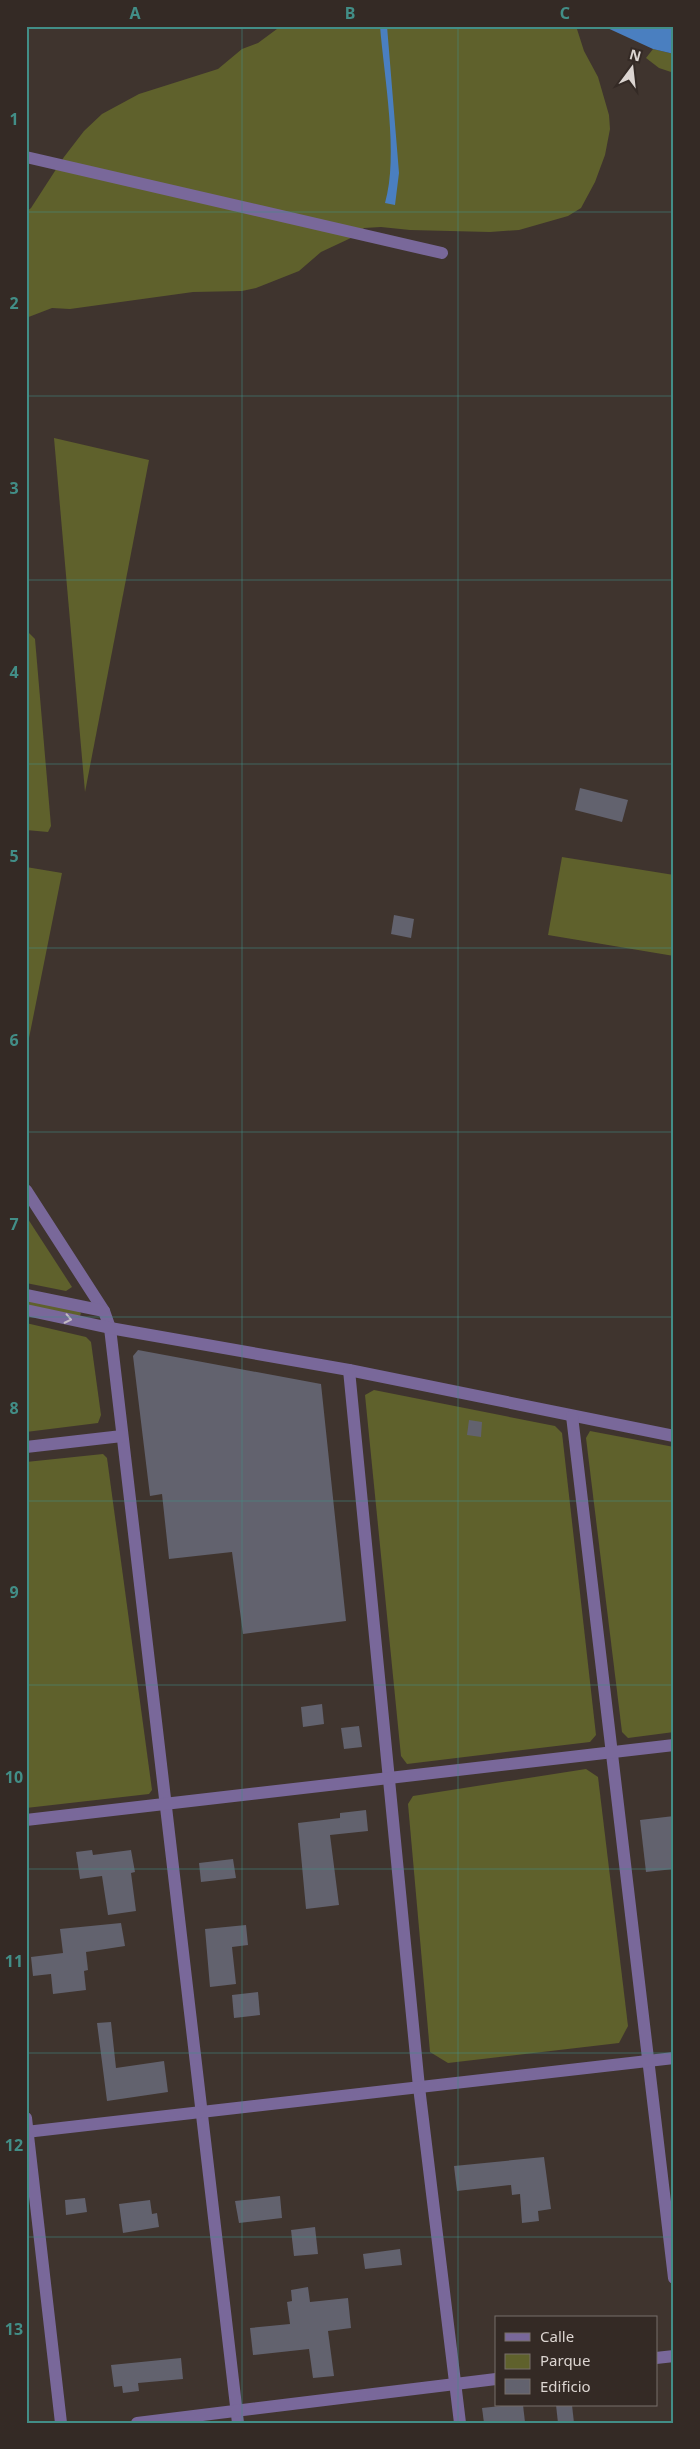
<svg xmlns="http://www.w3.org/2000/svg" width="700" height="2449" font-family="'Noto Sans',sans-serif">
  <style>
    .green { fill: #5f612c }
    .water { fill: #4a7fc0 }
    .building { fill: #62626e }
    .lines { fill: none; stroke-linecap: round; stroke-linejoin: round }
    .minor { stroke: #79689a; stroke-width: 12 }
    .oneway { stroke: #c3bac3 }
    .grid { fill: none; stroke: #428e87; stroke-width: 1; stroke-opacity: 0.55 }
    .neatline { fill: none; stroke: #428e87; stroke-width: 2 }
    .grid-label { font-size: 16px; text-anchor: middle; font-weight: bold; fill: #428e87 }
  </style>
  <rect width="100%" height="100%" fill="#3f342e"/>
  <g class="green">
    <polygon points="281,26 576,26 584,51 598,77 609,115 610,129 605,155 595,182 581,208 568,216 519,230 490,232 410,230 381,227 364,228 353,237 321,252 299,271 256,288 242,291 193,292 70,309 52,308 26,318 26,212 31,208 64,157 84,131 102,114 139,94 218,69 242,49 258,43"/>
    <polygon points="653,49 674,54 674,73 659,68 646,58"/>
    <polygon points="54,438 149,460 85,792"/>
    <polygon points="26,633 29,633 35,639 51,826 48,832 26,830"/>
    <polygon points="562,857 674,875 674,956 548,935"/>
    <polygon points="26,867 62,873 26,1053"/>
    <polygon points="26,1216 72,1287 66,1291 26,1283"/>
    <polygon points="26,1300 78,1311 81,1313 80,1316 26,1306"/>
    <polygon points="26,1323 86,1337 91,1342 101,1415 98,1423 26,1432"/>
    <polygon points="374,1390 555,1426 562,1433 596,1735 590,1742 407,1764 401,1756 365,1395"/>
    <polygon points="590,1431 674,1447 674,1732 628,1738 622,1732 586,1438"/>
    <polygon points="103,1454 107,1458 152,1790 149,1794 26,1808 26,1462"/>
    <polygon points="586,1769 598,1777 628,2026 619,2043 448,2063 430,2052 408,1804 413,1796"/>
  </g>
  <g class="water">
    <path d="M380,26H387L399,173L395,205L385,203C399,156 384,77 380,26Z"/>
    <polygon points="603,26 674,26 674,54 653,49"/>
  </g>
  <g class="building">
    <polygon points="580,788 628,800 622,822 575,810"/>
    <polygon points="394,915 414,919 411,938 391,934"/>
    <polygon points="138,1350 321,1384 346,1621 243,1634 232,1552 169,1559 162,1494 150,1496 133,1356"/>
    <polygon points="469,1420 482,1422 481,1437 467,1435"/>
    <polygon points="322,1704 324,1724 303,1727 301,1707"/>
    <polygon points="359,1726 362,1747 344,1749 341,1728"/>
    <polygon points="366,1810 368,1831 330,1835 339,1905 306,1909 298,1823 340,1818 340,1813"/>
    <polygon points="674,1816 674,1869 646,1872 640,1820"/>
    <polygon points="92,1850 93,1855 131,1850 135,1872 131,1873 136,1911 108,1915 102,1876 80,1879 76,1852"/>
    <polygon points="233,1859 236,1878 201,1882 199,1863"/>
    <polygon points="121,1923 125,1946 86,1952 88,1970 84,1971 86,1990 53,1994 51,1974 33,1976 31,1957 63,1953 60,1929"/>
    <polygon points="246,1925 248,1945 232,1947 236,1984 210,1987 205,1929"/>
    <polygon points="258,1992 260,2015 234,2018 232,1995"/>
    <polygon points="111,2022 116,2068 164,2061 168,2092 107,2101 97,2023"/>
    <polygon points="544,2157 551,2209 538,2211 539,2221 522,2223 520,2194 512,2195 511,2185 457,2191 454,2166"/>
    <polygon points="280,2196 282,2218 239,2223 235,2201"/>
    <polygon points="85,2198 87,2212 66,2215 65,2200"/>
    <polygon points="150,2200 152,2214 157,2213 159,2227 123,2233 119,2204"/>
    <polygon points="315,2227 318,2254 294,2256 291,2230"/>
    <polygon points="400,2249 402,2265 365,2269 363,2254"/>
    <polygon points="308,2287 310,2302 348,2298 351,2328 328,2331 334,2376 313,2378 309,2349 253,2355 250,2328 290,2324 287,2302 292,2301 291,2290"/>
    <polygon points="181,2358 183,2379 138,2383 139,2391 123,2393 122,2386 114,2387 111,2365"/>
    <polygon points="511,2405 523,2405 525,2422 484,2423 482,2408"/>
    <polygon points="556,2405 572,2405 574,2423 558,2423"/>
  </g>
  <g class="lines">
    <g class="minor">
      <polyline points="26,157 442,253"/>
      <polyline points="26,1190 104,1311 110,1328 238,2423"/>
      <polyline points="26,1295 104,1311"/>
      <polyline points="26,1310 110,1328 349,1370 674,1436"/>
      <polyline points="349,1370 419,2087 460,2423"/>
      <polyline points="572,1416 674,2278"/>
      <polyline points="26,1447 122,1436"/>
      <polyline points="26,1820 674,1745"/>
      <polyline points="26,2118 61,2423"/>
      <polyline points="26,2132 674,2058"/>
      <polyline points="656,2358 674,2356"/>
      <polyline points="137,2423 496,2379"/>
    </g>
  </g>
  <defs><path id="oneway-chevron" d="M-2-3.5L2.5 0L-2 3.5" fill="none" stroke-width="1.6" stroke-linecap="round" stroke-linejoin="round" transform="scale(1.25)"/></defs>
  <use class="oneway" href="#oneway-chevron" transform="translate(68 1319) rotate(12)"/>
  <path class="grid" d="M242,26V2423M458,26V2423M26,212H674M26,396H674M26,580H674M26,764H674M26,948H674M26,1132H674M26,1317H674M26,1501H674M26,1685H674M26,1869H674M26,2053H674M26,2237H674"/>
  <rect width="700" height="2449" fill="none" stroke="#342a25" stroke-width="55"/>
  <rect x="495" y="2316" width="162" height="90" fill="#342a25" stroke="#776e6a"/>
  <rect x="505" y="2333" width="25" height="8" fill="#79689a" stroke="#776e6a"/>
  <text x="540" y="2342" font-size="15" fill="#dcd5d1">Calle</text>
  <rect x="505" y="2354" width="25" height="15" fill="#5f612c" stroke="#776e6a"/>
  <text x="540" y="2366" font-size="15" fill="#dcd5d1">Parque</text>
  <rect x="505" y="2379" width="25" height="15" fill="#62626e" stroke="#776e6a"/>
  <text x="540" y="2392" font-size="15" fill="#dcd5d1">Edificio</text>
  <g transform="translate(632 68) rotate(15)" stroke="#342a25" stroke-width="4" paint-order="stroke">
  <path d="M0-4L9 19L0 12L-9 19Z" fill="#dcd5d1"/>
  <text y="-8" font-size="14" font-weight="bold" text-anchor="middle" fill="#dcd5d1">N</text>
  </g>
  <rect x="28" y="28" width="644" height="2394" class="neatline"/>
  <g class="grid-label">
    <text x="135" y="19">A</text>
    <text x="350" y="19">B</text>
    <text x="565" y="19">C</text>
    <text x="14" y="125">1</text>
    <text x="14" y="309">2</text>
    <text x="14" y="494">3</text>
    <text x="14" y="678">4</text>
    <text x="14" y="862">5</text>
    <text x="14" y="1046">6</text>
    <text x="14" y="1230">7</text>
    <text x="14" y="1414">8</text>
    <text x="14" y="1598">9</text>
    <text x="14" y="1783">10</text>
    <text x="14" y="1967">11</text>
    <text x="14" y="2151">12</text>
    <text x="14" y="2335">13</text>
  </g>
</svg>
